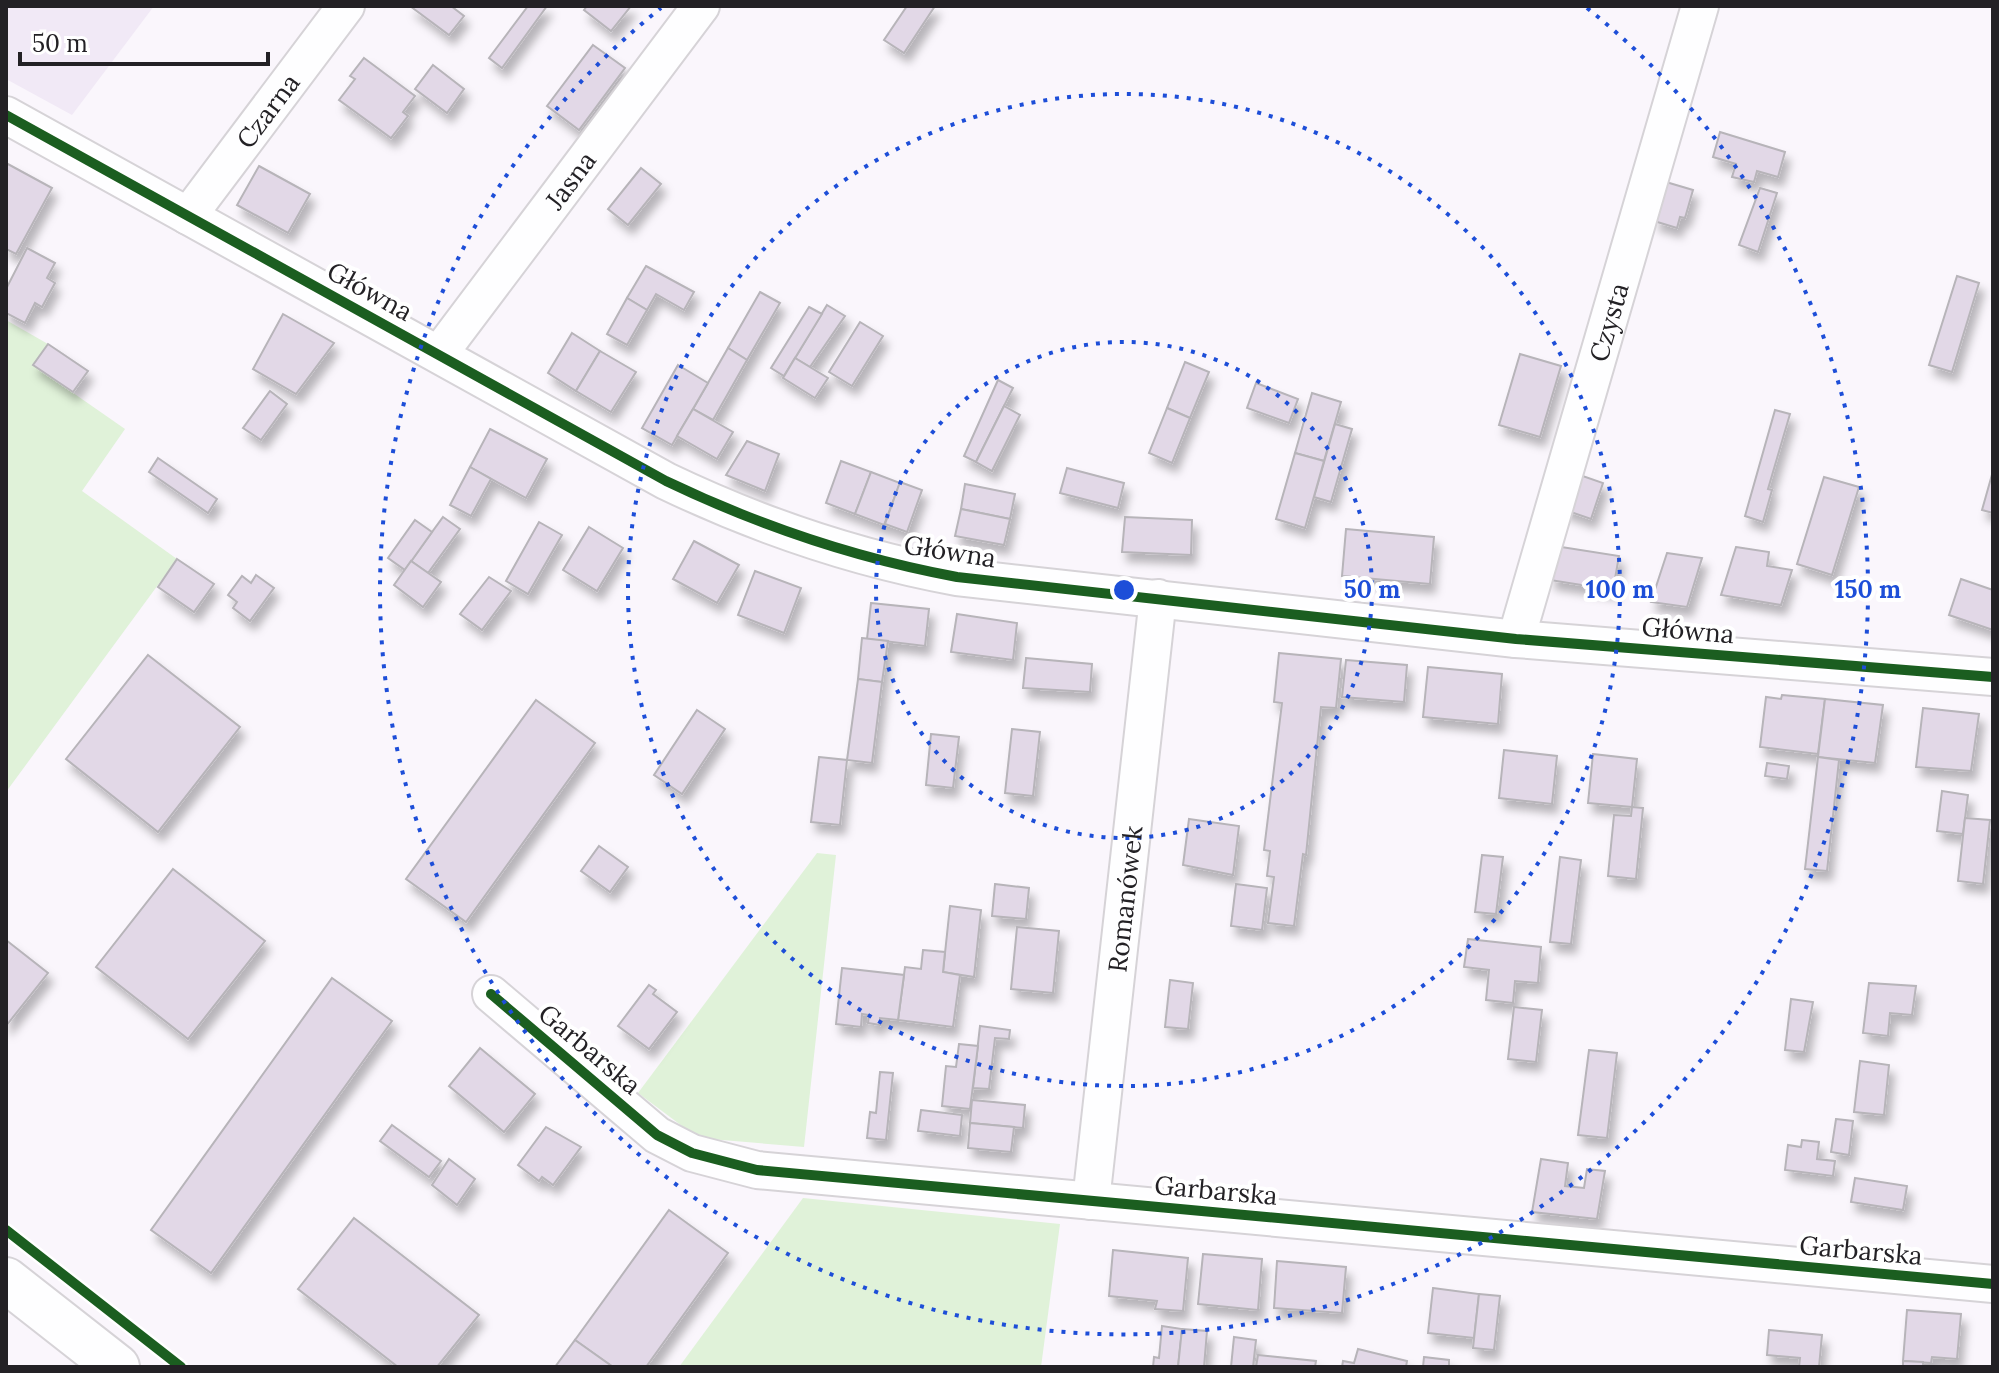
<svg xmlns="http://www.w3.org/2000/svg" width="1999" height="1373" font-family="Lora,serif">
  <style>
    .built { fill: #f1e9f6 }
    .green { fill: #e0f2d9 }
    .building { fill: #e2d8e7; stroke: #b7b4b9; stroke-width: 2; filter: url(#shadow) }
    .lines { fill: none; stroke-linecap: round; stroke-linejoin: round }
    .minor-casing { stroke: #d6d3d7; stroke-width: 40 }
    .tertiary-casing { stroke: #d6d3d7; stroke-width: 48 }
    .minor { stroke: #fefeff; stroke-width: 36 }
    .tertiary { stroke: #fefeff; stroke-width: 44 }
    .cycleway-casing { stroke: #fff; stroke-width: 15 }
    .cycleway { stroke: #1b5e20; stroke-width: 10 }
    .ring { fill: none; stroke: #1d4ed8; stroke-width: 4; stroke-dasharray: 4 8 }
    .labels { text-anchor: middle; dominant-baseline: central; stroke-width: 8; stroke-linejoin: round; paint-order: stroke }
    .street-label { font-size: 26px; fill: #232125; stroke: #fff }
    .centre { fill: #1d4ed8; stroke: #fff; stroke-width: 4 }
    .ring-label { font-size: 24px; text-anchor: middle; font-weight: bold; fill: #1d4ed8; stroke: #fff; stroke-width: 8; stroke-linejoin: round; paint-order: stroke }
  </style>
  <defs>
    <filter id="shadow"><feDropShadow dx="5" dy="9" stdDeviation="4" flood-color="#0004"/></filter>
  </defs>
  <rect width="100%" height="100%" fill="#faf6fc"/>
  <polygon class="built" points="6,6 154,6 72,115 6,79"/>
  <g class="green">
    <polygon points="6,320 48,344 33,365 125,429 82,491 177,559 6,792"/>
    <polygon points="817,853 836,855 804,1147 698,1138 638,1093"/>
    <polygon points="803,1198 1060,1224 1041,1367 679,1367"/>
  </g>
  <g class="building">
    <polygon points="410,6 451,6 464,16 449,35"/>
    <polygon points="528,6 547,6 502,68 489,58"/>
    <polygon points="587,6 631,6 611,31 584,10"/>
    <polygon points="907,6 935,6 904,53 884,40"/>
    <polygon points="593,45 625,68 579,130 547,106"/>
    <polygon points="364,58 415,96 403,112 408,116 391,138 339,100 355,79 350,76"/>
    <polygon points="433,65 464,89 447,113 415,89"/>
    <polygon points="1720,132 1785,152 1778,177 1757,171 1754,182 1732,177 1736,164 1713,157"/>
    <polygon points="6,163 52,188 16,254 6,249"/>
    <polygon points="259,166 310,194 288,233 237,205"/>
    <polygon points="641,168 661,184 628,225 608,209"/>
    <polygon points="1666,182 1693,190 1685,218 1680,217 1677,228 1654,221"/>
    <polygon points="1760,188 1777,193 1758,252 1739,245"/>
    <polygon points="27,248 55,263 47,278 55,283 42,307 35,303 25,323 6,313 6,289"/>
    <polygon points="646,266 694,292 684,310 656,294 647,310 627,298"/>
    <polygon points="1957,276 1979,283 1952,372 1929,365"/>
    <polygon points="760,292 780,303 747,360 728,348"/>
    <polygon points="627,298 647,310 627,345 607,334"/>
    <polygon points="827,305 845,316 810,367 795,358"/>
    <polygon points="809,307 822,314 784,376 771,368"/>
    <polygon points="283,314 334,343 296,394 253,369"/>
    <polygon points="860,322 883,336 852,386 829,372"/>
    <polygon points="572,333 600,351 576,391 548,373"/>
    <polygon points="48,344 88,371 73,392 33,365"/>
    <polygon points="728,348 747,360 713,420 693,409"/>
    <polygon points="600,351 636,372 611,412 576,391"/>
    <polygon points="1520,354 1561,366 1540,437 1499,425"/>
    <polygon points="795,358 828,378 815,398 783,378"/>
    <polygon points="1185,362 1209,372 1190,418 1167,408"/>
    <polygon points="678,365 708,383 672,445 642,428"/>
    <polygon points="998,380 1013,388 976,462 964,456"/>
    <polygon points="1256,383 1298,399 1289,423 1247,408"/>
    <polygon points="270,391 287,404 261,440 243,428"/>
    <polygon points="1312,393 1341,402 1324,461 1295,453"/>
    <polygon points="1004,406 1020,415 992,471 976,462"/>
    <polygon points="1167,408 1190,418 1172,463 1149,453"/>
    <polygon points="693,409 733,432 717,459 677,436"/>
    <polygon points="1775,410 1790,414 1768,489 1772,490 1763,522 1745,516"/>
    <polygon points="1335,424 1352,429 1331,502 1314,497"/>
    <polygon points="490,429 547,459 526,498 470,467"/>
    <polygon points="747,441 779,454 765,491 726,475"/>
    <polygon points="1295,453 1324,461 1305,528 1276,519"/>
    <polygon points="158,458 217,499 208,513 149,472"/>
    <polygon points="841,461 871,472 855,514 826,503"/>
    <polygon points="470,467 491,479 471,516 450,505"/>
    <polygon points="1067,468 1124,483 1118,508 1060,493"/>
    <polygon points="1993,471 1993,513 1982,510"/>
    <polygon points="871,472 900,483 884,525 855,514"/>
    <polygon points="1574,473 1603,483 1591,519 1562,509"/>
    <polygon points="1824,477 1859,487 1832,575 1797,564"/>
    <polygon points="900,482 922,490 907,532 885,524"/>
    <polygon points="965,484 1015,494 1010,519 961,509"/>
    <polygon points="961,509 1010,519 1004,545 955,536"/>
    <polygon points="443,517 460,529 428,573 411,561"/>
    <polygon points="1125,517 1192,520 1191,555 1122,552"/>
    <polygon points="415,520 432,532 405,570 388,558"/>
    <polygon points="539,522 562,535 528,594 506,581"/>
    <polygon points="589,527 623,548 597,591 563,570"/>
    <polygon points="1346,529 1434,537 1430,584 1342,576"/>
    <polygon points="694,541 739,565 717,603 673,579"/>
    <polygon points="1555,546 1619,556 1613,590 1550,580"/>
    <polygon points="1736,547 1769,552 1767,566 1792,570 1781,605 1721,595"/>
    <polygon points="1667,553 1702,558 1687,607 1651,602"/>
    <polygon points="177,559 214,584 194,612 158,587"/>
    <polygon points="411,561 441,582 423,607 394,585"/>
    <polygon points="755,571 801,588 784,633 738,615"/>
    <polygon points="256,575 274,588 250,621 233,608 237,602 228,595 242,576 251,583"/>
    <polygon points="489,577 511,591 482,630 460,614"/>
    <polygon points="1961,579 1993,590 1993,630 1949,615"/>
    <polygon points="871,603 929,609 925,646 867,639"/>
    <polygon points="957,614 1017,623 1013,660 951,652"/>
    <polygon points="862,638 888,641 882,682 858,679"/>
    <polygon points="1279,653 1341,659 1336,708 1321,707 1306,855 1303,854 1294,926 1268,923 1274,877 1267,876 1270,851 1264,850 1282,703 1274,702"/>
    <polygon points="148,655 240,727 158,832 66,759"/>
    <polygon points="1026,658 1092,664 1090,692 1023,688"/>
    <polygon points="1346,660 1407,665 1404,702 1342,697"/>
    <polygon points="1428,667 1502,674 1498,724 1423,717"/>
    <polygon points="858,679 882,682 872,763 847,760"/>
    <polygon points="1782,695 1825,699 1818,754 1760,747 1766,697 1781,699"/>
    <polygon points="1825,699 1883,705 1875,763 1818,757"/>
    <polygon points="536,700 595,743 466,922 406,879"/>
    <polygon points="1923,708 1979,714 1971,771 1916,767"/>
    <polygon points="697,710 725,729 682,794 654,775"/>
    <polygon points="1012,729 1040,732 1033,796 1005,793"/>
    <polygon points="931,734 959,737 953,788 926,785"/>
    <polygon points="1504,750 1557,756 1552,804 1499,798"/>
    <polygon points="1593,754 1637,759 1632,807 1588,803"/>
    <polygon points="819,757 847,760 840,825 811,822"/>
    <polygon points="1818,757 1839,760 1827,871 1805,869"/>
    <polygon points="1767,763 1789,766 1787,779 1765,776"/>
    <polygon points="1942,791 1968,795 1963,834 1937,831"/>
    <polygon points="1632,807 1643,808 1636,879 1608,876 1614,815 1631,816"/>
    <polygon points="1965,818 1990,820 1983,884 1958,881"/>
    <polygon points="1189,819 1239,826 1233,875 1183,865"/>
    <polygon points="599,846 628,867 610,892 581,871"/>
    <polygon points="1482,855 1503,857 1496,914 1475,912"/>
    <polygon points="1560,857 1581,860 1571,944 1550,942"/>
    <polygon points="173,869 265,941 188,1039 96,967"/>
    <polygon points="995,884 1029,888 1026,919 992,916"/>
    <polygon points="1236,884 1267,888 1262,930 1231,926"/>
    <polygon points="950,906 981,910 974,977 943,972"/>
    <polygon points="1017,927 1059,931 1053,993 1011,989"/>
    <polygon points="1468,939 1541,947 1538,983 1515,981 1513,1003 1486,1000 1489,970 1464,967"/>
    <polygon points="6,940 48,973 6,1026"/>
    <polygon points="923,950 945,952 943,972 960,975 953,1027 898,1020 905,967 921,969"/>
    <polygon points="842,968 904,975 898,1020 880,1018 880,1025 868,1023 869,1015 862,1014 861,1027 836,1024"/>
    <polygon points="332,978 392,1021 211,1273 151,1230"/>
    <polygon points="1170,980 1193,983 1188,1029 1165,1027"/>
    <polygon points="1869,983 1916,986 1912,1015 1890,1013 1888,1036 1863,1033"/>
    <polygon points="649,985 656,990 653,994 677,1012 649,1049 618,1026"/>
    <polygon points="1791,999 1813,1002 1804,1052 1785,1050"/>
    <polygon points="1514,1007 1542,1010 1536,1062 1508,1059"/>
    <polygon points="980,1026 1010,1030 1009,1039 995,1038 989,1089 973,1088"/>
    <polygon points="959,1044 978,1046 970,1109 942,1106 946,1066 956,1067"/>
    <polygon points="480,1048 535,1094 504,1132 449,1086"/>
    <polygon points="1589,1050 1617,1053 1607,1138 1578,1135"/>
    <polygon points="1860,1061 1889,1065 1884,1115 1854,1112"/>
    <polygon points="880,1072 893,1073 886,1140 867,1138 870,1112 876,1113"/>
    <polygon points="972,1100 1025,1105 1023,1128 970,1123"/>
    <polygon points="921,1110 962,1115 960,1136 918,1131"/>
    <polygon points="1836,1119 1853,1121 1849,1155 1831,1152"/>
    <polygon points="970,1123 1014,1127 1011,1152 968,1148"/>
    <polygon points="392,1125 441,1161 429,1177 380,1141"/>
    <polygon points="546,1127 581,1147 553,1185 542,1177 539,1181 518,1165"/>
    <polygon points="1802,1140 1819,1142 1817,1159 1835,1161 1833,1176 1785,1170 1788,1145 1801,1147"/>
    <polygon points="449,1159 475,1179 457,1205 432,1185"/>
    <polygon points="1541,1159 1568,1163 1565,1186 1584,1188 1587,1169 1605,1171 1597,1219 1532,1212"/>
    <polygon points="1855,1178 1907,1186 1903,1210 1851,1202"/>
    <polygon points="669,1210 728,1253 646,1367 613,1367 575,1340"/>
    <polygon points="354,1218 479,1315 437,1367 398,1367 298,1289"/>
    <polygon points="1113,1250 1188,1258 1183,1311 1155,1309 1157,1301 1109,1296"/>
    <polygon points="1203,1254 1262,1259 1258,1310 1198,1304"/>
    <polygon points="1277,1261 1346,1267 1342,1313 1274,1308"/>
    <polygon points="1433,1288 1479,1294 1474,1338 1428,1333"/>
    <polygon points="1479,1294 1500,1296 1494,1350 1473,1348"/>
    <polygon points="1907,1310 1961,1314 1957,1359 1932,1357 1931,1363 1903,1361"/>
    <polygon points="1162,1326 1182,1329 1178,1367 1153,1367 1154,1357 1159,1358"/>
    <polygon points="1182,1329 1207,1331 1204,1367 1178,1367"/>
    <polygon points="1769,1330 1822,1335 1819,1367 1799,1367 1800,1358 1767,1355"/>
    <polygon points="1234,1337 1256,1340 1253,1367 1231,1367"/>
    <polygon points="575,1340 613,1367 555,1367"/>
    <polygon points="1358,1349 1407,1361 1406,1367 1342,1367 1343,1361 1354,1363"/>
    <polygon points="1258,1355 1316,1361 1315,1367 1256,1367"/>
    <polygon points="1424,1357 1449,1360 1449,1367 1423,1367"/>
    <polygon points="1903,1361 1923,1362 1923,1367 1903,1367"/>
  </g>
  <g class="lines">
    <defs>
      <g id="minor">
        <path d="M6,115L666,481C760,526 854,558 957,577L1516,639L1993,677"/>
        <path id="s1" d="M188,216L346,6"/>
        <path id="s2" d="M439,354L701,6"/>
        <path id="s3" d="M1516,639L1700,6"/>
        <polyline points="491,994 657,1135 692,1153 757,1170 1993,1284"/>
        <path id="s4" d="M1091,1201L1158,598"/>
      </g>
      <polyline id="tertiary" points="6,1280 117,1367"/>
    </defs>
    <use href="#minor" class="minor-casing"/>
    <use href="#tertiary" class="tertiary-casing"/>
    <use href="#minor" class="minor"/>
    <use href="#tertiary" class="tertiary"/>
    <defs>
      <g id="cycleway">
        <path d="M6,115L666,481C760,526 854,558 957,577L1516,639L1993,677"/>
        <polyline points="491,994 657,1135 692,1153 757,1170 1993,1284"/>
        <polyline points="6,1230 181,1367"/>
      </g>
    </defs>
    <use href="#cycleway" class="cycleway-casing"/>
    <use href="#cycleway" class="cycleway"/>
  </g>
  <g class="ring">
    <circle cx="1124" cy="590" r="248"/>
    <circle cx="1124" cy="590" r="496"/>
    <path d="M1587 8A744 744 0 1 1 661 8"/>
  </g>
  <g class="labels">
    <g class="street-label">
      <text stroke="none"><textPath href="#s1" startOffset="132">Czarna</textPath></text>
      <text stroke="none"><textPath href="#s2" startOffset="218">Jasna</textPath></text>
      <text transform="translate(370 291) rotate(29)">Główna</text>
      <text stroke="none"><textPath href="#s3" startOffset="330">Czysta</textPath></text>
      <text transform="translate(950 551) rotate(9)">Główna</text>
      <text transform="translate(1688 630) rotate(5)">Główna</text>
      <text stroke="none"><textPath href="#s4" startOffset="304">Romanówek</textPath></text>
      <text transform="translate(590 1049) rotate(40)">Garbarska</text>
      <text transform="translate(1216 1190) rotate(5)">Garbarska</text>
      <text transform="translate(1861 1250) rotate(5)">Garbarska</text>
    </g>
  </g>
  <circle cx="1124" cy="590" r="12" class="centre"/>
  <g class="ring-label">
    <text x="1372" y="598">50 m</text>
    <text x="1620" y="598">100 m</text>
    <text x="1868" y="598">150 m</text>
  </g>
  <rect width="1999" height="1373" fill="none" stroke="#232125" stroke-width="16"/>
  <path d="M20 52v12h248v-12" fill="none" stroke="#232125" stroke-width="4"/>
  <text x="32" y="52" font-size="24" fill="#232125" stroke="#ffffff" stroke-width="6" paint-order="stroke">50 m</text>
</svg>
